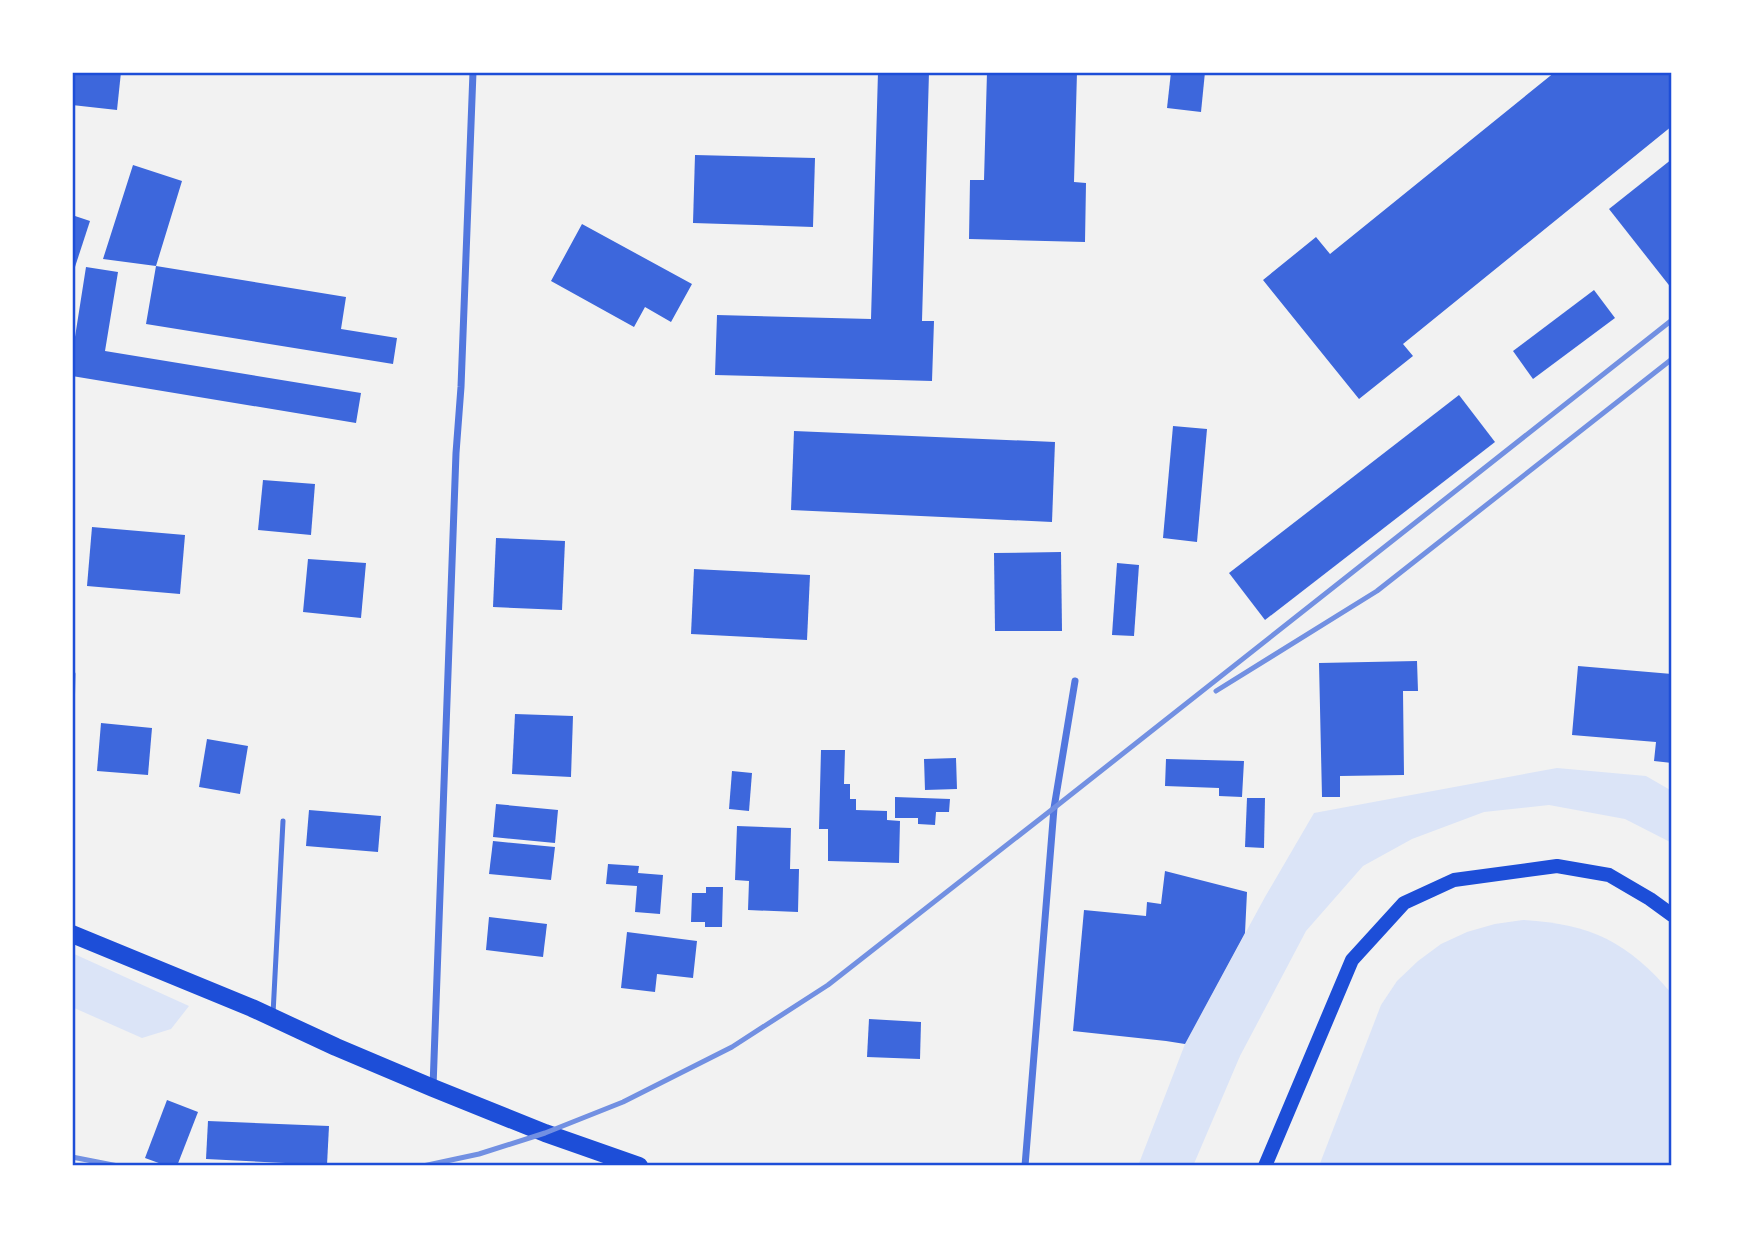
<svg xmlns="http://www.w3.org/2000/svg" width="1744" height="1238" font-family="'Source Sans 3',sans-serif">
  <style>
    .green { fill: #dbe4f7 }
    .building { fill: #3d67dc }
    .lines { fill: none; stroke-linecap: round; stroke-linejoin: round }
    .service { stroke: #5277de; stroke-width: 5 }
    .minor { stroke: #5277de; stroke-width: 7 }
    .secondary { stroke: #1d4ed8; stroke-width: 14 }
    .primary { stroke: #1d4ed8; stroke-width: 18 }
    .rail { stroke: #7290e2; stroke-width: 5 }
    .neatline { fill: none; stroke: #1d4ed8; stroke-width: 2.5 }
  </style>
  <rect width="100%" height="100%" fill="#f2f2f2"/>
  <g class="green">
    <polygon points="1557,768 1646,776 1672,791 1672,843 1625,819 1549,805 1484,812 1412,839 1363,866 1306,931 1240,1056 1193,1166 1138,1166 1185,1044 1265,897 1314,813"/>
    <path d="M1523,920C1591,924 1628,942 1672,994V1166H1319L1381,1005L1397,981L1418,961L1441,944L1467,932L1495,924Z"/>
    <polygon points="72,953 189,1006 171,1029 142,1038 72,1007"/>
  </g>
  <g class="building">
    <polygon points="72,72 121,72 117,110 72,105"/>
    <polygon points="878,72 929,72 922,321 934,321 932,381 715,375 717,315 871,319"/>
    <polygon points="987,72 1077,72 1074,182 1086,183 1085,242 969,239 970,180 984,180"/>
    <polygon points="1171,72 1205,72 1201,112 1167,108"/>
    <polygon points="1555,72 1672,72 1672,126 1403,344 1413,356 1359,399 1263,280 1316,237 1330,254"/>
    <polygon points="695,155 815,158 813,227 693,223"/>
    <polygon points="1672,159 1672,289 1609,209"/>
    <polygon points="133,165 182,181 156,266 346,297 341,329 397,338 393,364 146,324 156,266 103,259"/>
    <polygon points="72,215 90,221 74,270 72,269"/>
    <polygon points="582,224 692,284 671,322 645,307 634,327 551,281"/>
    <polygon points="86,267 118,272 105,351 361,393 356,423 72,376 72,356"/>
    <polygon points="1594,290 1615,318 1533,379 1513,351"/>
    <polygon points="1459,395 1495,442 1265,620 1229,573"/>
    <polygon points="1173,426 1207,429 1197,542 1163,538"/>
    <polygon points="794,431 1055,442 1052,522 791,510"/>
    <polygon points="263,480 315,484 311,535 258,530"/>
    <polygon points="92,527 185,535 180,594 87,586"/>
    <polygon points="496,538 565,541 562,610 493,607"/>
    <polygon points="1061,552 1062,631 995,631 994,553"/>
    <polygon points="308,559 366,563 361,618 303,612"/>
    <polygon points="1117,563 1139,565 1134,636 1112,635"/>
    <polygon points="694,569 810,575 807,640 691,634"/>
    <polygon points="1417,661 1418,691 1403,691 1404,775 1340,776 1340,797 1322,797 1319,663"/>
    <polygon points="1578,666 1672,674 1672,763 1654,761 1656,742 1572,735"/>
    <polygon points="515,714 573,716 571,777 512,774"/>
    <polygon points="101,723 152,728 148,775 97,771"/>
    <polygon points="207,739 248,746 240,794 199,787"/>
    <polygon points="821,750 845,750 844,784 850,784 850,799 856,799 856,810 887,811 887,820 900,821 899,863 828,861 828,829 819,829"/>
    <polygon points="956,758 957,789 925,790 924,759"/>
    <polygon points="1166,759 1244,761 1242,797 1219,796 1219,788 1165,786"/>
    <polygon points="732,771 752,773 749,811 729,809"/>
    <polygon points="895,797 950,799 949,812 936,812 935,825 918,824 918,818 895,818"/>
    <polygon points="1247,798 1265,798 1264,848 1245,847"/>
    <polygon points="496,804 558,810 555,843 493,837"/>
    <polygon points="309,810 381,816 378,852 306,846"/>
    <polygon points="737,826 791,828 790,869 799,869 798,912 748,910 749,881 735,880"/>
    <polygon points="493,841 555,847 551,880 489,874"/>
    <polygon points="608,864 639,866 638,873 663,875 660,914 635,912 637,886 606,884"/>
    <polygon points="1165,871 1247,892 1245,933 1185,1044 1166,1041 1073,1031 1084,910 1146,916 1147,902 1161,904"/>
    <polygon points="706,887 723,887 722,927 705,927 705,922 691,922 692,893 706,893"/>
    <polygon points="489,917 547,924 543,957 486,950"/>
    <polygon points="627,932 697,941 693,978 657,974 655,992 621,988"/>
    <polygon points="869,1019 921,1022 920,1059 867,1057"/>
    <polygon points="167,1100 198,1112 177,1166 167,1166 145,1158"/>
    <polygon points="208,1121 329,1126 327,1165 206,1159"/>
  </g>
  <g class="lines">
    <g class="service">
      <polyline points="72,715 73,674"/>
      <polyline points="273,1014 283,821"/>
    </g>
    <g class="minor">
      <polyline points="433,1087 456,453 461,387 473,72"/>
      <polyline points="1025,1166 1054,808 1075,681"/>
    </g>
    <polyline class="secondary" points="1265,1166 1352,960 1404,903 1454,880 1557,866 1609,875 1650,899 1672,915"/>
    <polyline class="primary" points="72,934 252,1008 336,1047 433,1088 545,1133 639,1166"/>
    <g class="rail">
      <polyline points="1216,691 1377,591 1672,359"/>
      <polyline points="72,1157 118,1166"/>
      <polyline points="423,1166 479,1154 545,1133 623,1102 732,1047 828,985 1054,808 1672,320"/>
    </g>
  </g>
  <rect width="1744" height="1238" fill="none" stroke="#ffffff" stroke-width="147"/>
  <rect x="74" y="74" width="1596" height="1090" class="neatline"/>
</svg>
